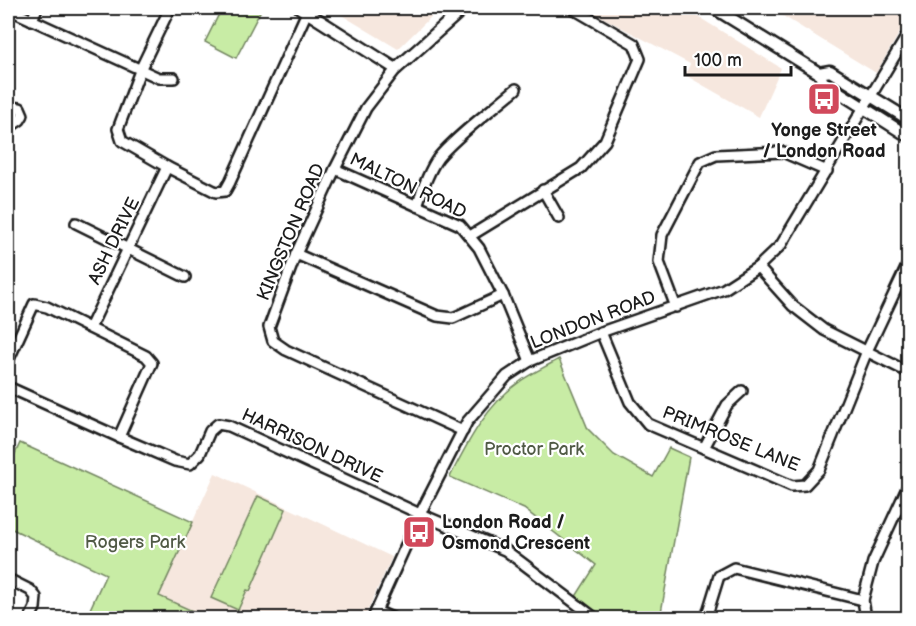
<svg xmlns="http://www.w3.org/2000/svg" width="916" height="626" font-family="'Balsamiq Sans',sans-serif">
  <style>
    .built { fill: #f6e7de }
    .green { fill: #c8eca5; stroke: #728460; stroke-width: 1.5 }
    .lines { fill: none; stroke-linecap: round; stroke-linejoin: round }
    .minor-casing { stroke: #1c1c1c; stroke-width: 14 }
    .major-casing { stroke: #1c1c1c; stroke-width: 15 }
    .minor { stroke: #fff; stroke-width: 9 }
    .major { stroke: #fff; stroke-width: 10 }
    .labels { text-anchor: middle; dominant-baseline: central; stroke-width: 4.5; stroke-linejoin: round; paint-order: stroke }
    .poi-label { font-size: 18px; font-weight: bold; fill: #1c1c1c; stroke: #fff }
    .street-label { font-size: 18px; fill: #1c1c1c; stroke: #fff }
    .park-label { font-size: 18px; fill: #505a45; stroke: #fff }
  </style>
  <rect width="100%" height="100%" fill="#fff"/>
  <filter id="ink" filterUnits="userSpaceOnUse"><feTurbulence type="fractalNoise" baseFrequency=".0167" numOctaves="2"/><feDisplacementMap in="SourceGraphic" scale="12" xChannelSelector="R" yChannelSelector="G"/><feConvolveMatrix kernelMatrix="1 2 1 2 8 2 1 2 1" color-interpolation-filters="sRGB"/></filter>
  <g filter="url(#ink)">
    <g class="built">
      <polygon points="330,8 440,8 398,49"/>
      <polygon points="585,8 684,8 781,68 759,117 685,75 690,64"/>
      <polygon points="770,8 908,8 908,18 876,73"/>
      <polygon points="215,473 392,557 364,618 263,618 255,615 249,618 208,618 159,596"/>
    </g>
    <g class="green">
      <polygon points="222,8 262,8 236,58 205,42"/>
      <path d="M559,359L588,429L614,455L653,477L669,448L689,457L660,618H606L575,598L596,565L524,509L450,477C468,441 488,403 522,380C534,372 547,366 559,359Z"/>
      <polygon points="20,443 193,522 159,596 208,618 86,618 106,574 8,527 8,469"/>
      <polygon points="258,496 286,509 250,591 247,590 238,610 211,598"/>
    </g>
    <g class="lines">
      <defs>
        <g id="minor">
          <polyline points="170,8 141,68 118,129 122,141 167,167 216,192 225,191 230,182 307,12"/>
          <polyline points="8,9 159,78 174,78"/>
          <polyline points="32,20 37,8"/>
          <polyline points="396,69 366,108 335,169 296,254 269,327 273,341 286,350 463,431"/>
          <polyline points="8,107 20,108 23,115 20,120 8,128"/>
          <polyline points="335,169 460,225 479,248 503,295 530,361"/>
          <polyline points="543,190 559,218"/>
          <path d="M417,206C422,190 428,172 438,158C457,135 493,109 516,89"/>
          <polyline points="76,223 185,277"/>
          <polyline points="470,236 581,168 605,141 640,59 634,44 572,8"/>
          <polyline points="296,254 437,316 453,318 503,295"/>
          <polyline points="758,267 793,306 824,330 908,372"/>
          <polyline points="676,307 659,262 662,235 700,162 716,155 783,152 827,171"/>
          <polyline points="90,328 167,167"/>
          <polyline points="601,332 630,402 648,424 792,486 805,485 819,470 867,351 908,264"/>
          <polyline points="8,361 34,304 47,307 146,356 152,363 119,437"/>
          <polyline points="8,387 119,437 175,461 190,464 200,454 210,431 218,424 229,426 420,514 505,550 595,618"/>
          <polyline points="704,448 727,405 742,391"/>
          <polyline points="8,579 30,590 36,597 35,608 30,618"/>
          <polyline points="376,611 392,618"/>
          <polyline points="373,618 420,514 467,422 507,376 530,361 601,332 724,289 758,267 781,245 908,34"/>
          <polyline points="706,618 719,576 734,568 863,600"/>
          <polyline points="866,618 863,600 873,562 908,486"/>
        </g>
        <g id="major">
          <polyline points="300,8 396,69 464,8"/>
          <polyline points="714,8 819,73 823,82 908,136"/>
          <polyline points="819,73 830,71 908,119"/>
        </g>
      </defs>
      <use href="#minor" class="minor-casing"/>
      <use href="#major" class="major-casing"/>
      <use href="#minor" class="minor"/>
      <use href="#major" class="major"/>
    </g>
  </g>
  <defs>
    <symbol id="bus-square" viewBox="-11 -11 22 22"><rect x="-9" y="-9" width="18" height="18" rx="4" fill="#d1495b" stroke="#fff"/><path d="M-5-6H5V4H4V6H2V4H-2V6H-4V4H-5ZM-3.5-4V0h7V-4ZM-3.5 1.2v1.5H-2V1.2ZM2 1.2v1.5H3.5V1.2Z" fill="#fff"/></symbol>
  </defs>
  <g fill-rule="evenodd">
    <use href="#bus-square" x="805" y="80" width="38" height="38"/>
    <use href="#bus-square" x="400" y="513" width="38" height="38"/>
  </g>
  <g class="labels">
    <g class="poi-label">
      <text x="824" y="130">Yonge Street<tspan x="824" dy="21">/ London Road</tspan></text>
      <text x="442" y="522" text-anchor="start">London Road /<tspan x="442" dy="21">Osmond Crescent</tspan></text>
    </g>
    <g class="street-label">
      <text transform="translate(408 186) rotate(26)">MALTON ROAD</text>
      <text transform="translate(291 232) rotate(-67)">KINGSTON ROAD</text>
      <text transform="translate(114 241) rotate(-64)">ASH DRIVE</text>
      <text transform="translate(593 320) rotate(-21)">LONDON ROAD</text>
      <text transform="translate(731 439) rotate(22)">PRIMROSE LANE</text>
      <text transform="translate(312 446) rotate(25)">HARRISON DRIVE</text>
    </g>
    <g class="park-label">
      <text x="534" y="449">Proctor Park</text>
      <text x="135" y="542">Rogers Park</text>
    </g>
  </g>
  <rect width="916" height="626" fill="none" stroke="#fff" stroke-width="30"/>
  <rect x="15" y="15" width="886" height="596" fill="none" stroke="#1c1c1c" stroke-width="2" filter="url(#ink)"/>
  <path d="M685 66v9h106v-9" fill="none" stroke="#1c1c1c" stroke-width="3"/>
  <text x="694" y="66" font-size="18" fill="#1c1c1c" stroke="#ffffff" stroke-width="4.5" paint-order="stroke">100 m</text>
</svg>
